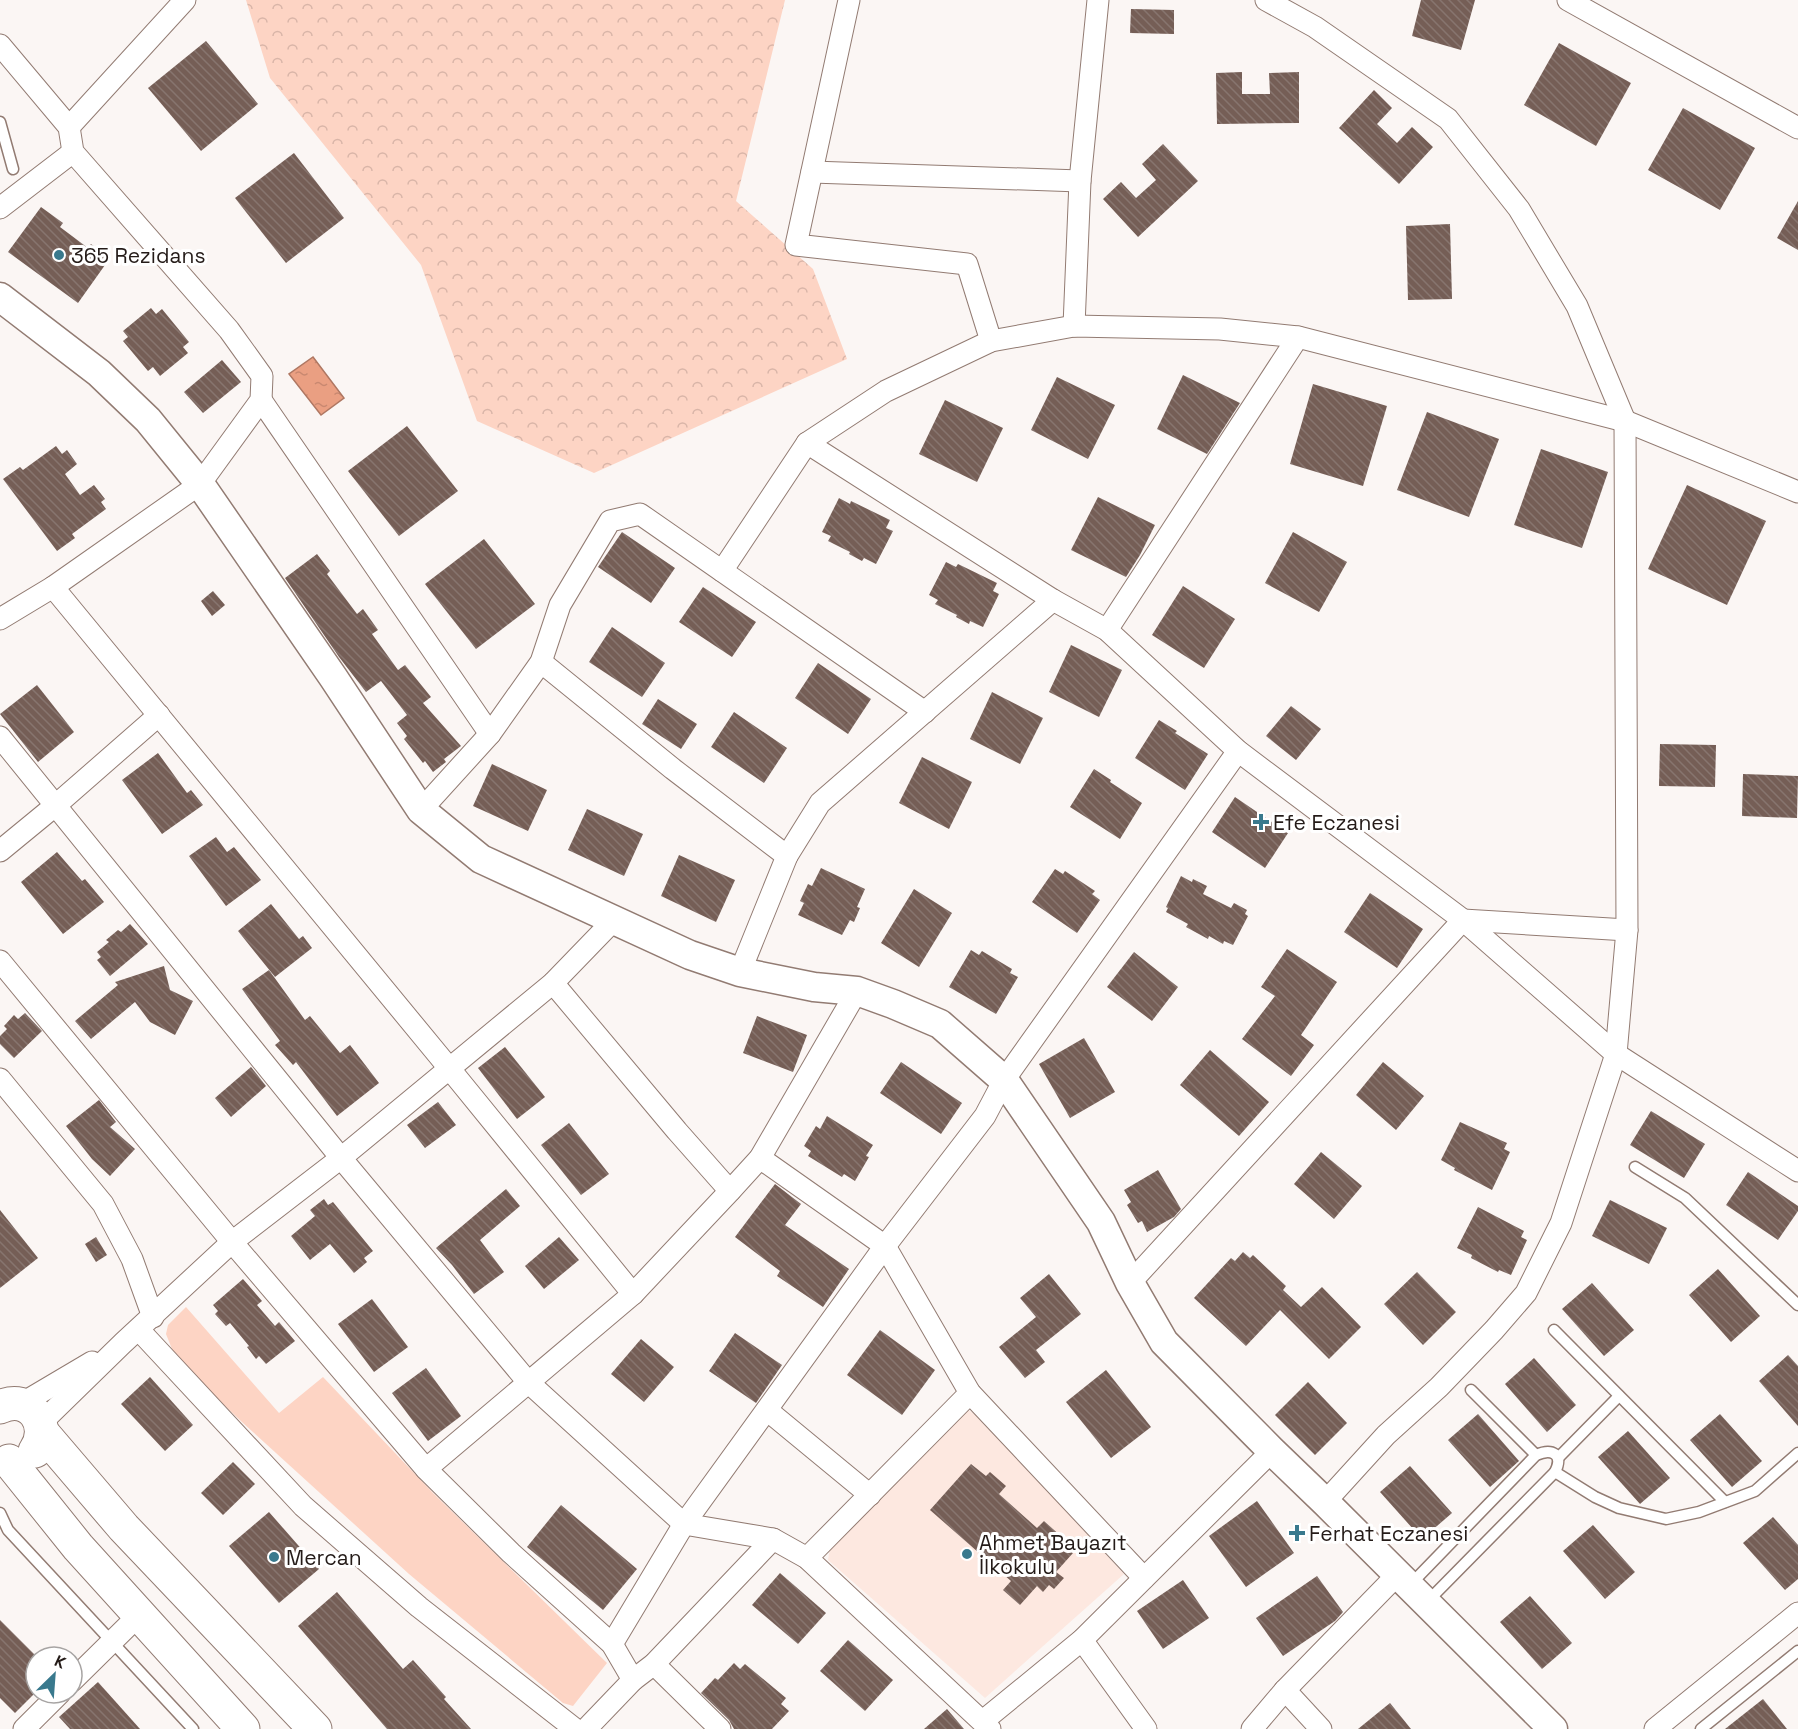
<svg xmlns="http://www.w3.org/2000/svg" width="1798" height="1729" font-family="'Space Grotesk',sans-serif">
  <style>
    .built { fill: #fde8e0 }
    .forest { fill: url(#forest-crowns) }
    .park { fill: #fdd4c4 }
    .water { fill: url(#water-ripples); stroke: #af7762; stroke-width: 1.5 }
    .building { fill: url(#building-back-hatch) }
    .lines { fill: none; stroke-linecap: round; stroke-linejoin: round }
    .lane-casing { stroke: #927b72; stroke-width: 13 }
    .street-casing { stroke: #927b72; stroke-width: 23 }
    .secondary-casing { stroke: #927b72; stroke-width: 31 }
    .primary-casing { stroke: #927b72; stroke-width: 35 }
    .lane { stroke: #fff; stroke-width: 10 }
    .street { stroke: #fff; stroke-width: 21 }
    .secondary { stroke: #fff; stroke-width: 28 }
    .primary { stroke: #fff; stroke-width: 33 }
    .poi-dot { fill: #39798d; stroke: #fff; stroke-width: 2 }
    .labels { text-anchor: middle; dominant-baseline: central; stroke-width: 6; stroke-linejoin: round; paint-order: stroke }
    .poi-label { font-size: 21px; fill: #241b18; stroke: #fff; text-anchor: start }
  </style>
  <defs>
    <pattern id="forest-crowns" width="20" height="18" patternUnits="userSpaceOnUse" patternTransform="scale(1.5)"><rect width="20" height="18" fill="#fdd4c4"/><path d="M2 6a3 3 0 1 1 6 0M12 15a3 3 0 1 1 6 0" fill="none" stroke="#d9b5a8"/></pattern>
    <pattern id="water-ripples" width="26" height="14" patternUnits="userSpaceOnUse" patternTransform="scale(1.5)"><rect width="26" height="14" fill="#ea9f82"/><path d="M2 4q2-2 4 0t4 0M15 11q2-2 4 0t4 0" fill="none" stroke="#c98870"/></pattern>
    <pattern id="building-back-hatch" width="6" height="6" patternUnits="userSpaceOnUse" patternTransform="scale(1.5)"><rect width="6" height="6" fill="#755e56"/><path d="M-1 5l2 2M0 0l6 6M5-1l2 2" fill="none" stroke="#87756f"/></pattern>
  </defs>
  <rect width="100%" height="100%" fill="#fbf6f4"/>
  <polygon class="built" points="967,1409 980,1418 1124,1574 985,1698 828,1560 830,1548"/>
  <polygon class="forest" points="246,0 785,0 736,201 813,269 847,359 594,473 477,421 421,265 270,78"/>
  <polygon class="park" points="186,1307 279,1413 323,1377 433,1493 607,1663 573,1706 563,1703 409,1574 243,1423 176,1359 166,1334 168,1325"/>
  <polygon class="water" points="313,357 344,398 321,415 289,374"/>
  <g class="building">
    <polygon points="1421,0 1475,0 1461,50 1412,36"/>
    <polygon points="1131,9 1174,10 1174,34 1130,33"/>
    <polygon points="206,41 258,104 201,151 148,88"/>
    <polygon points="1559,43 1631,83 1596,146 1524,105"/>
    <polygon points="1242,72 1242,94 1270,94 1269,73 1299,72 1299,123 1217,124 1216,73"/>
    <polygon points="1374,90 1392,108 1377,124 1397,143 1412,127 1433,147 1399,184 1339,128"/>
    <polygon points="1683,108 1755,148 1720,210 1648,170"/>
    <polygon points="1163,144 1198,181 1138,237 1103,199 1121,182 1136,198 1156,180 1142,164"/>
    <polygon points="294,153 344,218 286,263 235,198"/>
    <polygon points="1798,201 1798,250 1777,238"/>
    <polygon points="41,207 63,223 60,227 88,248 91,244 110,258 78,303 8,252"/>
    <polygon points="1450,224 1452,299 1408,300 1406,226"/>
    <polygon points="151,308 156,314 162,309 189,342 183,347 188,353 160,376 153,367 148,371 123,341 128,337 123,331"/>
    <polygon points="222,360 241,382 203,413 184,392"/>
    <polygon points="1183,375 1240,403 1207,454 1157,429"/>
    <polygon points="1057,377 1115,405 1088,459 1031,430"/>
    <polygon points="1313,384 1387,406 1363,486 1290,464"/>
    <polygon points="945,400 1003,428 977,482 919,454"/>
    <polygon points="1427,412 1499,439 1469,517 1397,490"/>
    <polygon points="407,426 458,491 399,536 348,471"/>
    <polygon points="56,446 62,454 67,450 77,464 65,474 80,495 94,485 105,499 101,502 106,509 72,534 75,538 57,551 3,479 20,467 23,470"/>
    <polygon points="1541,449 1608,472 1582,548 1514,525"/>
    <polygon points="1687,485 1766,521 1727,605 1648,569"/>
    <polygon points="1098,497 1155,525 1140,555 1126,577 1071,550"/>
    <polygon points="839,498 850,504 851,501 890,520 886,528 893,531 876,564 864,558 862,561 849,554 850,552 828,541 831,536 822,532"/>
    <polygon points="622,532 675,568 651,603 598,567"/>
    <polygon points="1293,532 1347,562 1319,612 1265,583"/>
    <polygon points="484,539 535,604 476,649 425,584"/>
    <polygon points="317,554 330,571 327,574 357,614 363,609 378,630 372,634 398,670 405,665 431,697 423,703 461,746 444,759 446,762 433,772 425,761 423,763 404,739 407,736 397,723 407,715 381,681 366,692 339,657 285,578"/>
    <polygon points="946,562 956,567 958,564 997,583 993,591 999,594 983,627 970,621 969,624 956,617 957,615 935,604 938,600 929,595"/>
    <polygon points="1183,586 1235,619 1204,668 1152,635"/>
    <polygon points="703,587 756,622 732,657 679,622"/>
    <polygon points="213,591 225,605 212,616 201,601"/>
    <polygon points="612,627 665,663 642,697 589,662"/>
    <polygon points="1071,645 1122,670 1099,717 1049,692"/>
    <polygon points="818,663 871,699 848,734 795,698"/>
    <polygon points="37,685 74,732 38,762 0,714"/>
    <polygon points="992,692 1043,718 1020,764 970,739"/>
    <polygon points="658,699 697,724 681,749 642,724"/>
    <polygon points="1291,706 1321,729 1296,760 1266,736"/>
    <polygon points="734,712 787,748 764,783 711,747"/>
    <polygon points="1159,720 1177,731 1175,733 1208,754 1185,790 1135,758"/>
    <polygon points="1660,744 1716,745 1715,787 1659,786"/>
    <polygon points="158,753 187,793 191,790 203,805 162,834 122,780"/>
    <polygon points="922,757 972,782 949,829 899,803"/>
    <polygon points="492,764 547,790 528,831 473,806"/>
    <polygon points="1094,769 1111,780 1110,782 1142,803 1120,839 1070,807"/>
    <polygon points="1743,774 1798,776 1797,818 1742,816"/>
    <polygon points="1235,797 1288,833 1265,868 1212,832"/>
    <polygon points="587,809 643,834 624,876 568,850"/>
    <polygon points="216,837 227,852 234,847 261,880 226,906 189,856"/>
    <polygon points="57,852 82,881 85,879 104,902 63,934 21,882"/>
    <polygon points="679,855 735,880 716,922 661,896"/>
    <polygon points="821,868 865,889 857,907 860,908 854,922 850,920 842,935 798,915 804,903 800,901 808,884 812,886"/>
    <polygon points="1055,869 1063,874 1065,871 1095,891 1092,894 1100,900 1077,933 1032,902"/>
    <polygon points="1181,876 1192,882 1193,879 1207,886 1203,894 1231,908 1234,903 1247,910 1245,914 1248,916 1233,945 1224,941 1223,944 1209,936 1208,939 1186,927 1188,924 1166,912 1168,908 1166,907"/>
    <polygon points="914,889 952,913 919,967 881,943"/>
    <polygon points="1370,893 1423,929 1397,968 1344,932"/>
    <polygon points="271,904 299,939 303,936 312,948 275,977 238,931"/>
    <polygon points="130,924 148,944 110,976 97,960 101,957 97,952 109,942 106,940 118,930 121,932"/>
    <polygon points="1287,949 1337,982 1301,1035 1314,1045 1291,1076 1242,1039 1275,996 1261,987"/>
    <polygon points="971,950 979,955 982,951 1012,969 1010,973 1018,977 996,1014 949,987"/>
    <polygon points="1134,952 1178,987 1152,1021 1107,987"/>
    <polygon points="164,966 170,990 193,1001 175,1035 150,1022 135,1002 91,1039 75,1021 118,985 115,982"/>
    <polygon points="269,970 305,1020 310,1016 340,1053 350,1045 379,1083 337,1116 296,1062 293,1065 275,1045 280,1041 242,989"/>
    <polygon points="25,1013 42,1031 14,1058 0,1044 0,1036 7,1029 4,1026 14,1015 18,1019"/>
    <polygon points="757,1016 807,1035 793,1072 743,1053"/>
    <polygon points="1084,1038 1115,1092 1070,1118 1039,1064"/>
    <polygon points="505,1047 545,1097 517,1119 478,1068"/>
    <polygon points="1210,1050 1269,1102 1239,1136 1180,1085"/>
    <polygon points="901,1062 962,1103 941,1134 880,1093"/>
    <polygon points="1383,1062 1424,1096 1396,1130 1356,1095"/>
    <polygon points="251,1067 266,1086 231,1117 215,1098"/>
    <polygon points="99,1100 116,1122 110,1127 135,1149 110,1176 92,1159 66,1126"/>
    <polygon points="438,1102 456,1125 425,1148 407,1125"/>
    <polygon points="1651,1111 1705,1144 1684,1178 1630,1145"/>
    <polygon points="827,1116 873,1145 866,1156 869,1157 855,1181 844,1174 842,1177 808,1156 811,1151 804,1146 816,1126 820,1129"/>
    <polygon points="1460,1122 1507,1143 1504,1149 1510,1152 1492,1190 1454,1170 1455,1168 1441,1160"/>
    <polygon points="569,1123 609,1174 581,1195 541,1145"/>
    <polygon points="1321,1152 1362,1186 1334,1219 1294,1184"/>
    <polygon points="1158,1170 1181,1209 1174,1217 1147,1232 1142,1221 1138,1223 1127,1205 1131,1202 1124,1190"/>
    <polygon points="1748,1172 1798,1206 1798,1211 1778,1240 1726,1205"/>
    <polygon points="775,1184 801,1204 785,1225 849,1269 823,1307 777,1276 780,1271 735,1237"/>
    <polygon points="506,1189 520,1206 480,1240 504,1272 474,1294 452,1265 436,1248"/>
    <polygon points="324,1199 328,1205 333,1202 373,1251 364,1258 367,1262 354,1273 330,1244 310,1260 291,1236 315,1216 310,1210"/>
    <polygon points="1610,1200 1667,1228 1649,1264 1592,1236"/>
    <polygon points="1478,1207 1524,1231 1521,1237 1527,1240 1511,1275 1499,1270 1498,1272 1471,1258 1472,1255 1457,1248"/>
    <polygon points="0,1210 38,1258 0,1288"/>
    <polygon points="96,1237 107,1255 96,1262 85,1244"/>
    <polygon points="559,1237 579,1260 544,1289 525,1266"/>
    <polygon points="1243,1252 1250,1258 1253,1255 1286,1286 1283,1290 1301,1307 1322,1287 1361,1327 1329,1359 1280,1310 1246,1346 1194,1298 1231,1258 1235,1261"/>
    <polygon points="1718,1269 1760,1316 1731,1342 1689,1295"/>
    <polygon points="1417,1272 1456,1312 1423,1345 1384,1304"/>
    <polygon points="1049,1274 1081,1314 1036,1350 1045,1362 1025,1378 999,1347 1036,1317 1020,1298"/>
    <polygon points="243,1279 262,1301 257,1305 275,1326 279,1322 295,1341 266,1364 259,1356 256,1359 247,1347 249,1346 230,1323 226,1326 215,1314 218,1311 213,1305"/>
    <polygon points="1592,1283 1634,1330 1604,1356 1562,1309"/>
    <polygon points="372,1299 408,1347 374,1372 338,1324"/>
    <polygon points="880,1330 935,1370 902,1415 847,1375"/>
    <polygon points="735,1333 782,1365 756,1403 709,1371"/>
    <polygon points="641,1339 674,1367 644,1402 611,1374"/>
    <polygon points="1788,1355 1798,1366 1798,1426 1759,1381"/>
    <polygon points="1534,1358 1576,1405 1547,1432 1505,1384"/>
    <polygon points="426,1368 461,1416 428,1441 392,1393"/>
    <polygon points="1106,1370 1151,1427 1111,1458 1066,1402"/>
    <polygon points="150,1377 193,1425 165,1451 121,1404"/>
    <polygon points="1308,1382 1347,1423 1315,1455 1275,1415"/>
    <polygon points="1478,1414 1519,1461 1490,1487 1448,1440"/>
    <polygon points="1720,1414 1762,1461 1732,1487 1690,1440"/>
    <polygon points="1628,1431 1670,1478 1640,1504 1598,1457"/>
    <polygon points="233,1462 255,1484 223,1515 201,1493"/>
    <polygon points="971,1464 986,1476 990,1472 1006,1486 999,1494 1037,1528 1044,1521 1063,1538 1060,1542 1073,1553 1056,1572 1064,1578 1054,1589 1049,1585 1043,1592 1037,1586 1020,1605 1003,1590 1011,1581 930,1510"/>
    <polygon points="1410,1466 1452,1513 1422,1539 1380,1492"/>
    <polygon points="1257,1501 1294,1553 1246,1587 1209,1536"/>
    <polygon points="561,1505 637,1569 603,1610 527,1547"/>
    <polygon points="269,1512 319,1569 279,1603 229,1546"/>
    <polygon points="1773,1517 1798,1545 1798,1579 1785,1590 1743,1543"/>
    <polygon points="1593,1525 1635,1572 1605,1599 1563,1551"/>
    <polygon points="780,1573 826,1613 798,1644 752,1605"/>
    <polygon points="1317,1576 1343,1612 1335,1621 1283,1656 1256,1618"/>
    <polygon points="1183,1580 1209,1618 1163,1649 1137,1611"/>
    <polygon points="337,1592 403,1669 413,1660 446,1697 444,1699 471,1729 387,1729 298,1626"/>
    <polygon points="1530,1596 1572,1643 1542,1669 1500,1622"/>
    <polygon points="0,1620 36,1656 36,1692 15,1713 0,1698"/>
    <polygon points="848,1640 893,1680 865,1711 820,1671"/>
    <polygon points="734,1663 740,1669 745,1664 786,1698 781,1704 789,1711 772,1729 734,1729 729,1720 701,1693 715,1678 718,1680"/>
    <polygon points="98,1682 140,1729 70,1729 59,1717"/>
    <polygon points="1763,1699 1787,1729 1725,1729"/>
    <polygon points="1390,1703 1411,1729 1358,1729"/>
    <polygon points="947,1709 964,1729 924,1729"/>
  </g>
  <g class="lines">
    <defs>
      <g id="lane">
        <polyline points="0,122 13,169"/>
        <polyline points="1635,1167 1685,1198 1798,1305"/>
        <polyline points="1554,1330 1725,1502"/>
        <polyline points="1471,1390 1536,1455"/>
        <polyline points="1558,1458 1619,1396"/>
        <polyline points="1555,1472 1595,1497 1619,1508 1666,1519 1699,1512 1755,1491 1798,1453"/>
        <polyline points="0,1513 8,1530 193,1729"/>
        <path d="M1410,1585L1536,1455C1552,1448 1564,1454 1555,1472L1427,1602"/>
        <polyline points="1701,1729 1798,1651"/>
      </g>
      <g id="street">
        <polyline points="849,0 796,245 967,264 991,341"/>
        <polyline points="1266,0 1315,27 1448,119 1519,209 1577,306 1625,421 1627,930 1616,1054 1561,1223 1526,1293 1494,1330 1439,1387 1386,1435 1325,1502"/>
        <polyline points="1568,0 1798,128"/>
        <polyline points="0,45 69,127 73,152 229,330 262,376 261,400 200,484 53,587 0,619"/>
        <polyline points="69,127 185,0"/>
        <polyline points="812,172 1080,181"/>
        <polyline points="0,208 73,152"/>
        <polyline points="1074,326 1080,181 1098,0"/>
        <polyline points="261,400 490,734"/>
        <polyline points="807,443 1053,600 1107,630 1238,751 1463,920 1616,1054 1798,1171"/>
        <polyline points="722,571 807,443 886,391 991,341 1074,326 1220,329 1298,337 1625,421 1798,492"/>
        <polyline points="53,587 449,1068 633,1294"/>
        <polyline points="1107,630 1298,337"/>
        <polyline points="541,662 673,769 787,856"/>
        <polyline points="0,737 341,1158 528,1382 684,1524 773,1539 807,1558 990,1729"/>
        <polyline points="421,810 490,734 541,662 560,605 610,521 640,514 925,712"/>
        <polyline points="0,851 56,805 159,715"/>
        <polyline points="0,961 232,1242 426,1469"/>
        <polyline points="740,972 787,856 820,803 1053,600"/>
        <polyline points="553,983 677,1131 730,1191"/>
        <polyline points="0,1079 103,1204 132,1259 153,1317"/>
        <polyline points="760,1158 885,1246 970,1393 1144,1578"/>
        <polyline points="1130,1283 1463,920 1627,930"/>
        <polyline points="139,1330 303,1506 419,1607 575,1729"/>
        <polyline points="21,1404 92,1362"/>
        <polyline points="767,1410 870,1495"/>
        <polyline points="41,1423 123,1343 232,1242 341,1158 553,983 613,921"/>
        <polyline points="807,1558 970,1393"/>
        <polyline points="1082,1640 1146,1729"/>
        <polyline points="612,1644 684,1524 885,1246 985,1116 1004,1080 1238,751"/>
        <polyline points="654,1664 720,1729"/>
        <polyline points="633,1680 654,1664 773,1539"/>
        <polyline points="72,1681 139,1615"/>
        <polyline points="1285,1690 1321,1729"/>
        <polyline points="983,1721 1082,1640 1272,1451"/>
        <polyline points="24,1729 60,1693"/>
        <polyline points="586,1729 633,1680 612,1644 511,1553 426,1469 633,1294 730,1191 760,1158 857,991"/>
        <polyline points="1252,1729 1285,1690 1398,1574"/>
        <polyline points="1655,1729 1798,1613"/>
      </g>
      <polyline id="secondary" points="0,297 99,373 148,420 200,484 333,677 421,810 481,859 690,955 740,972 814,987 857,991 893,1004 940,1024 1004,1080 1101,1222 1130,1283 1164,1342 1272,1451 1325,1502 1553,1729"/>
      <g id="primary">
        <path d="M0,1407C30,1393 53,1425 35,1451"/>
        <polyline points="42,1432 124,1528 315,1729"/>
        <polyline points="9,1461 78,1547 243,1729"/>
      </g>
    </defs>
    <use href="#lane" class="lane-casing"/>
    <use href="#street" class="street-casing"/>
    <use href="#secondary" class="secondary-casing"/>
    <use href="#primary" class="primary-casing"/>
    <use href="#lane" class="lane"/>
    <use href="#street" class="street"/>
    <use href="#secondary" class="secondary"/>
    <use href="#primary" class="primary"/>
  </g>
  <g class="poi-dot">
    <circle cx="59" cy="255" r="6"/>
    <path d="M1258 813h6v6h6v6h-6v6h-6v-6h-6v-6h6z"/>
    <path d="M1294 1524h6v6h6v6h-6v6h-6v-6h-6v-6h6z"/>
    <circle cx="967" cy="1554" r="6"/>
    <circle cx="274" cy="1557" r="6"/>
  </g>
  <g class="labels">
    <g class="poi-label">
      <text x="71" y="255">365 Rezidans</text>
      <text x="1273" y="822">Efe Eczanesi</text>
      <text x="1309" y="1533">Ferhat Eczanesi</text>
      <text x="979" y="1542">Ahmet Bayazıt<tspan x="979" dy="24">İlkokulu</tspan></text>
      <text x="286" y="1557">Mercan</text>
    </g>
  </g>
  <g transform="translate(54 1675) rotate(25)"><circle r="28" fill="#ffffff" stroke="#a7a4a3" stroke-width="1.5"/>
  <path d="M0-4.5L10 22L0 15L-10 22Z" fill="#39798d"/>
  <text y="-9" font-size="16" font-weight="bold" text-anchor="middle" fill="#241b18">K</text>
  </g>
</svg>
